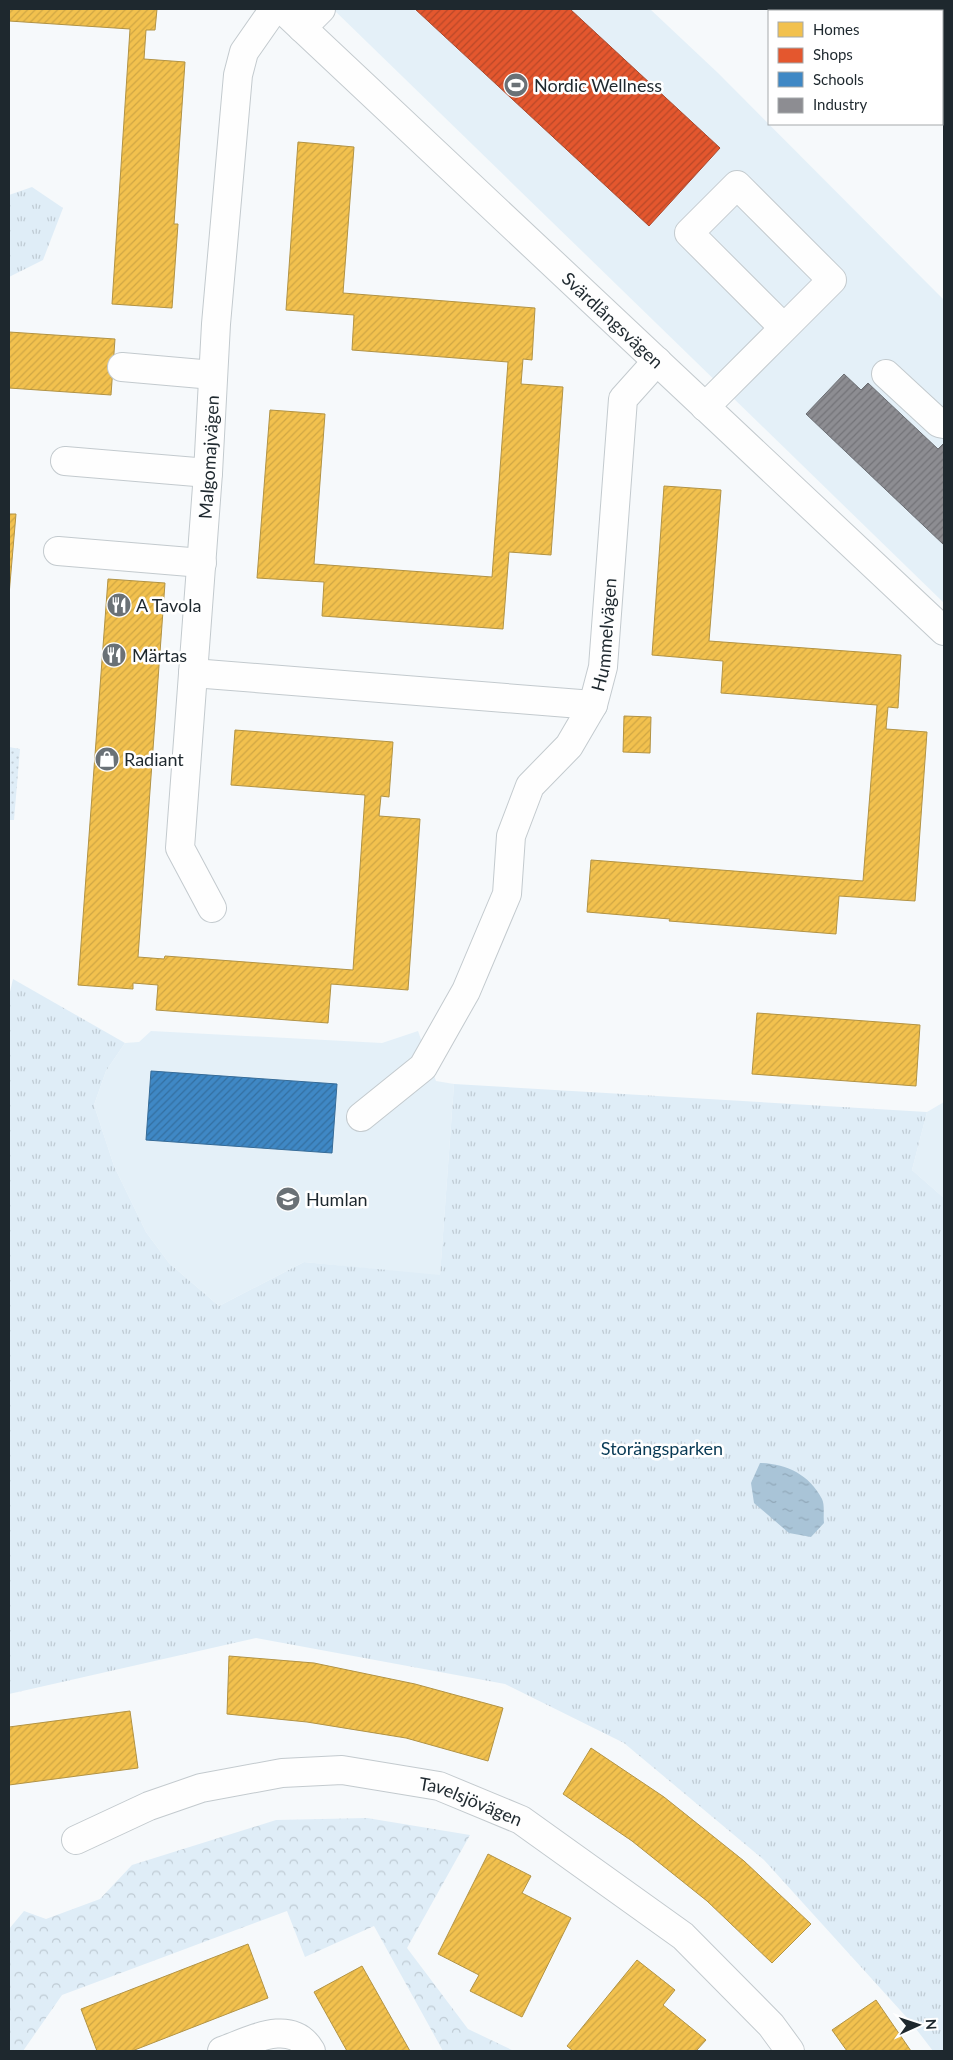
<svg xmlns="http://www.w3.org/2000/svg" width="953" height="2060" font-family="Lato,sans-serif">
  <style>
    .built { fill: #e4f0f8 }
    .grass { fill: url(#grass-tufts) }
    .forest { fill: url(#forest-crowns) }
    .garden { fill: url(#garden-dots) }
    .water { fill: url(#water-ripples) }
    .homes { fill: url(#homes-hatch); stroke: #b29344 }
    .shops { fill: url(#shops-hatch); stroke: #a9492e }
    .schools { fill: url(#schools-hatch); stroke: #356b98 }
    .industry { fill: url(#industry-hatch); stroke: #6c6f74 }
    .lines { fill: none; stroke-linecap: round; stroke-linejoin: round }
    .minor-casing { stroke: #c3cace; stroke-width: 30 }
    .minor { stroke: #fefefe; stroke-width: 28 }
    .labels { text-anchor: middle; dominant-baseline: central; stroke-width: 5; stroke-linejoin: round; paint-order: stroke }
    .poi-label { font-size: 18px; fill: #1e282e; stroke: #fff; text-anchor: start }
    .street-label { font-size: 18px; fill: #1e282e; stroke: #fff }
    .park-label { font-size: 18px; fill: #083a55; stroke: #fff }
  </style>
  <defs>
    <pattern id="grass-tufts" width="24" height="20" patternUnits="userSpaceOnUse" patternTransform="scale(1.25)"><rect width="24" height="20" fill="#dfedf7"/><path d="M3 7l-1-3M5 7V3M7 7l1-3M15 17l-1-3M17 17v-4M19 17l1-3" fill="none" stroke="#bfcbd4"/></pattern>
    <pattern id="forest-crowns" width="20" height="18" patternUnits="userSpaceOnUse" patternTransform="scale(1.25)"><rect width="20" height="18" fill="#dfedf7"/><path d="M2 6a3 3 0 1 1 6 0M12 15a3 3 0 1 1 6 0" fill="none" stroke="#bfcbd4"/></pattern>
    <pattern id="garden-dots" width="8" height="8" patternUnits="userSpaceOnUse" patternTransform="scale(1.25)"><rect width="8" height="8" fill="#dfedf7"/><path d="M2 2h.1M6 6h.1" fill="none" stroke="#bfcbd4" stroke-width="1.8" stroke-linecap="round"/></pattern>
    <pattern id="water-ripples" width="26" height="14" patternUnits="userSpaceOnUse" patternTransform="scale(1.25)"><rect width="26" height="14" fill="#a9c4d7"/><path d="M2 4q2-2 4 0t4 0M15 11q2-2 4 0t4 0" fill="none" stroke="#91a8b9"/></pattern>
    <pattern id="homes-hatch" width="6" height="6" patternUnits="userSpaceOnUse" patternTransform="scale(1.25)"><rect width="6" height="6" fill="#f2c14e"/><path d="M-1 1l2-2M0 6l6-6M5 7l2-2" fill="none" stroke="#cfa644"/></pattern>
    <pattern id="shops-hatch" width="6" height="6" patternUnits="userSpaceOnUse" patternTransform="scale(1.25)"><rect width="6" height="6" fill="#e4572e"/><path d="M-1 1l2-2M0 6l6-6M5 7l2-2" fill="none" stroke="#b84828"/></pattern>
    <pattern id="schools-hatch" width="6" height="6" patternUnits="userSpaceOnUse" patternTransform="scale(1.25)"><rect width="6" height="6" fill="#3f88c5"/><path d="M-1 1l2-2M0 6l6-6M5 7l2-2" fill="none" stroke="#346fa0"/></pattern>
    <pattern id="industry-hatch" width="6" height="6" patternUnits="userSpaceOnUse" patternTransform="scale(1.25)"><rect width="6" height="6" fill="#8d8d92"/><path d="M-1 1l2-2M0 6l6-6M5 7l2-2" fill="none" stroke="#737378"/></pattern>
  </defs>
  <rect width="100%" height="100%" fill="#f6f9fb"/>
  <g class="built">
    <polygon points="333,9 650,9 718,73 944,300 944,603"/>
    <polygon points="873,9 944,9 944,75 942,72 942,11 876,11"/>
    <polygon points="151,1031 382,1043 418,1031 436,1081 454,1084 440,1276 304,1262 219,1306 169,1263 146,1232 114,1166 94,1105 106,1071 125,1043 139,1042"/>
    <polygon points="944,1102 944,1198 912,1170 927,1112"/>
  </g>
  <g class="grass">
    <polygon points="32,187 63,208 43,260 9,277 9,195"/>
    <polygon points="13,979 125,1043 106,1071 94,1105 114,1166 146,1232 169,1263 219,1306 304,1262 440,1275 454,1084 927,1112 912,1170 944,1198 944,2051 933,2051 910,2021 764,1860 624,1743 505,1684 256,1638 9,1694 9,996"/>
  </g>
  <polygon class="forest" points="367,1818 470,1835 407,1948 468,2029 514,2051 443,2051 374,1926 305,1957 287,1911 62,1995 23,2051 9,2051 9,1929 24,1911 46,1919 100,1899 132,1865 276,1820"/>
  <polygon class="garden" points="9,747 20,749 14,820 9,820"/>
  <path class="water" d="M760,1463C786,1464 809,1474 822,1499C825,1505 823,1516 824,1523L811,1537L789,1533L754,1503L751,1483Z"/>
  <g class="homes">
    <polygon points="9,9 157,9 155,30 146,30 144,59 185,62 174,224 178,224 172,308 112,304 130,29 9,21"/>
    <polygon points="298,142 354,147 343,293 535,308 532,360 523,359 521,384 563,387 551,555 509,552 503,629 322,616 324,582 257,578 270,410 325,414 314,564 492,577 508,362 352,350 354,315 286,310"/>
    <polygon points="9,332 115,339 111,395 9,388"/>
    <polygon points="664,486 721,490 709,641 901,655 898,708 888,707 886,729 927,732 915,901 839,896 836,934 669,921 670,919 587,912 591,860 863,881 877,705 721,693 723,661 652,655"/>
    <polygon points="9,514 16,514 9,595"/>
    <polygon points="108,579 165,583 138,957 164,959 165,956 353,970 365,795 231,785 235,730 393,742 389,797 381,796 379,816 420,819 408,990 331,984 328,1023 156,1010 158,985 133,983 133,989 78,985"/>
    <polygon points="624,716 651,717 650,753 623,752"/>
    <polygon points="757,1013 920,1025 916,1086 752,1074"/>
    <polygon points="229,1656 314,1663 415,1684 503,1708 488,1761 406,1738 307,1722 227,1714"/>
    <polygon points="130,1711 138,1768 9,1785 9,1727"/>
    <polygon points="591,1748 664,1797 744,1861 811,1924 772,1963 707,1901 632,1841 563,1794"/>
    <polygon points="488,1854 531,1876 522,1893 571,1918 522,2017 470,1991 479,1975 438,1954"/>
    <polygon points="248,1944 268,1998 132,2051 97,2051 81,2009"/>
    <polygon points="637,1960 675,1990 663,2005 706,2040 696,2051 573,2051 567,2046"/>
    <polygon points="362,1966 410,2051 347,2051 314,1992"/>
    <polygon points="876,2000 911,2051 847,2051 832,2030"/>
  </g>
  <polygon class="shops" points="415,9 570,9 720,148 649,226"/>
  <polygon class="schools" points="151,1071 337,1084 332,1153 146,1140"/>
  <polygon class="industry" points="844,374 861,390 868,383 938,449 944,443 944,545 806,414"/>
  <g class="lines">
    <defs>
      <g id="minor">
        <path id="s1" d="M282,9L944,631"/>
        <polyline points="302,28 321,9"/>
        <polyline points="122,367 213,375"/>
        <polyline points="886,374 939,423 944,424"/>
        <polyline points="705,407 784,328 689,233 737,185 832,280 784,328"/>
        <polyline points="65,461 208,473"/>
        <polyline points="58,551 202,563"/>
        <polyline points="193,673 593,705"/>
        <path id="s2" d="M212,908L180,848L208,473L216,324L238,75L244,52L274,9"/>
        <path id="s3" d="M361,1117L423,1067L466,991L507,894L511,836L530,786L569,746L593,705L603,667L623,399L657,361"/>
        <path id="s4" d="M76,1840L149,1806L201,1788L282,1773L342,1770L439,1786L521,1820L683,1936L771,2025L790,2051"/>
        <path d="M222,2051C250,2041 291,2017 311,2051"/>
      </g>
    </defs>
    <use href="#minor" class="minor-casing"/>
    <use href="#minor" class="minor"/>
  </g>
  <defs>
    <symbol id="stadium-disc" viewBox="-11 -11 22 22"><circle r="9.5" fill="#6a7176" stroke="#fff"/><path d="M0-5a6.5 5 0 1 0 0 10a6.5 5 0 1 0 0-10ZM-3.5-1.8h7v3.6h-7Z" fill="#fff"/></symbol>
    <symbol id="restaurant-disc" viewBox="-11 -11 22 22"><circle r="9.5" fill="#6a7176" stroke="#fff"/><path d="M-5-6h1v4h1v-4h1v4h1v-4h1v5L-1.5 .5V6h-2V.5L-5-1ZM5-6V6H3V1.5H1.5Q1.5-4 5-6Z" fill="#fff"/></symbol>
    <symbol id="shop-disc" viewBox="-11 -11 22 22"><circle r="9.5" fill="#6a7176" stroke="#fff"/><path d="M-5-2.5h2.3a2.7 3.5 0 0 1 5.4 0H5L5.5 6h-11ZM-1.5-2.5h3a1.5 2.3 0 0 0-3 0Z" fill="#fff"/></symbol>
    <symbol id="school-disc" viewBox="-11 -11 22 22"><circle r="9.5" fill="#6a7176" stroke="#fff"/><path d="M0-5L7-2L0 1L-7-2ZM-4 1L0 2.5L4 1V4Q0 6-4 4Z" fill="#fff"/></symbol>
  </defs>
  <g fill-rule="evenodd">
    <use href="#stadium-disc" x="502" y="71" width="28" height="28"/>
    <use href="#restaurant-disc" x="105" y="591" width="28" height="28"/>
    <use href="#restaurant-disc" x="100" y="641" width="28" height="28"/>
    <use href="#shop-disc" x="93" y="745" width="28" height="28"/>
    <use href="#school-disc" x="274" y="1185" width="28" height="28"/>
  </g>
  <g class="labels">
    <g class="poi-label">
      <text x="534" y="85">Nordic Wellness</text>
      <text x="136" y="605">A Tavola</text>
      <text x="132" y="655">Märtas</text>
      <text x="124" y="759">Radiant</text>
      <text x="306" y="1199">Humlan</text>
    </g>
    <g class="street-label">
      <text stroke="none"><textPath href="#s1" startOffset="454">Svärdlångsvägen</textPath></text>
      <text stroke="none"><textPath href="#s2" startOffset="460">Malgomajvägen</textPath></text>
      <text stroke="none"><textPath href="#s3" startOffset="559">Hummelvägen</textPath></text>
      <text stroke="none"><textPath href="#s4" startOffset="411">Tavelsjövägen</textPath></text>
    </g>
    <g class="park-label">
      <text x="662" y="1448">Storängsparken</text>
    </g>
  </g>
  <rect width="953" height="2060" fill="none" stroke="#1e282e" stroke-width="20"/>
  <rect x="768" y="10" width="175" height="115" fill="#ffffff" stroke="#a5a9ab"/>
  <rect x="778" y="22" width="25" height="15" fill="#f2c14e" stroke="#a5a9ab"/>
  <text x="813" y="35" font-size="15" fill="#1e282e">Homes</text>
  <rect x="778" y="48" width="25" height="15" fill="#e4572e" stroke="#a5a9ab"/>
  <text x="813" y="60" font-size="15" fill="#1e282e">Shops</text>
  <rect x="778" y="72" width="25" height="15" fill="#3f88c5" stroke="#a5a9ab"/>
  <text x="813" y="85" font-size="15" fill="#1e282e">Schools</text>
  <rect x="778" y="98" width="25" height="15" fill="#8d8d92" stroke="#a5a9ab"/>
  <text x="813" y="110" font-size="15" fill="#1e282e">Industry</text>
  <g transform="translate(918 2025) rotate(87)" stroke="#ffffff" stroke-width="4" paint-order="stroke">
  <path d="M0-4L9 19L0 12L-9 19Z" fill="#1e282e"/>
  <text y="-8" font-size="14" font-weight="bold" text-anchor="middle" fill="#1e282e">N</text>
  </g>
</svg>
